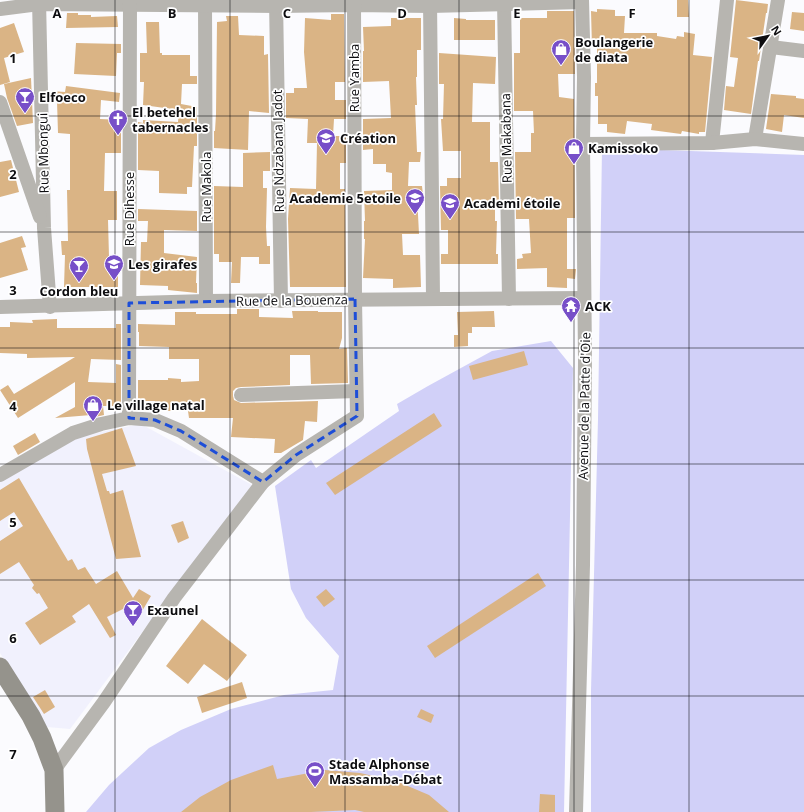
<svg xmlns="http://www.w3.org/2000/svg" width="804" height="812" font-family="'Open Sans',sans-serif">
  <style>
    .built { fill: #f1f1fd }
    .green { fill: #d1d0f8 }
    .building { fill: #dab485 }
    .lines { fill: none; stroke-linecap: round; stroke-linejoin: round }
    .street { stroke: #b7b5b0; stroke-width: 14 }
    .secondary { stroke: #95938c; stroke-width: 19 }
    .marked { fill: none; stroke: #1d4ed8; stroke-width: 3; stroke-dasharray: 8 5; stroke-linejoin: round }
    .grid { fill: none; stroke: #0d0d10; stroke-width: 1; stroke-opacity: 0.55 }
    .labels { text-anchor: middle; dominant-baseline: central; stroke-width: 3.5; stroke-linejoin: round; paint-order: stroke }
    .poi-label { font-size: 13px; font-weight: bold; fill: #0d0d10; stroke: #fff; text-anchor: start }
    .street-label { font-size: 13px; fill: #0d0d10; stroke: #fff }
    .grid-label { font-size: 13px; text-anchor: middle; font-weight: bold; fill: #0d0d10; stroke: #fff; stroke-width: 3.5; stroke-linejoin: round; paint-order: stroke }
  </style>
  <rect width="100%" height="100%" fill="#fbfbfe"/>
  <polygon class="built" points="141,424 252,485 70,729 47,727 0,653 0,482 80,436"/>
  <g class="green">
    <polygon points="602,148 804,155 804,812 591,812 591,691 598,419"/>
    <polygon points="551,341 573,368 564,812 86,812 109,785 149,748 181,730 231,709 284,695 333,690 339,656 306,618 291,589 275,486 311,460 316,468 399,411 397,404 428,386 492,351"/>
  </g>
  <g class="building">
    <polygon points="677,0 688,0 689,17 677,17"/>
    <polygon points="736,0 768,4 767,13 766,13 759,61 758,61 751,114 724,110 726,86 734,87 738,58 730,57"/>
    <polygon points="597,9 615,10 615,16 625,16 624,33 657,33 657,36 676,39 677,36 684,37 684,32 695,34 693,55 712,57 705,132 699,132 699,134 682,131 681,134 651,130 652,124 627,121 625,134 607,132 607,124 598,124 598,96 595,96 595,83 597,83 597,47 592,47 591,11 597,12"/>
    <polygon points="547,11 574,11 575,74 558,74 559,97 574,99 575,218 567,218 567,269 576,269 576,270 575,279 567,278 567,288 547,287 547,268 517,269 517,259 523,258 522,254 531,253 529,219 516,219 515,152 531,152 531,133 534,133 533,111 514,111 514,53 520,53 520,18 547,18"/>
    <polygon points="792,12 804,13 804,31 790,29"/>
    <polygon points="67,13 78,13 78,15 91,15 91,17 117,16 118,27 66,28"/>
    <polygon points="331,14 344,14 345,82 335,82 335,100 346,100 346,119 334,119 333,136 346,136 346,163 340,163 340,189 345,189 346,287 290,287 288,219 290,188 316,189 317,143 307,143 308,119 286,118 286,93 294,93 294,88 307,88 304,52 305,18 331,20"/>
    <polygon points="226,16 238,16 239,35 264,36 264,55 268,54 269,113 249,111 248,150 214,148 214,131 215,131 216,114 217,22 227,21"/>
    <polygon points="391,18 421,18 421,50 417,50 417,77 416,77 417,105 415,105 417,152 421,152 420,162 409,162 408,186 422,186 423,195 417,195 419,234 402,234 403,255 420,255 421,287 393,288 393,279 363,278 365,239 364,239 364,221 365,221 364,191 392,190 392,173 386,172 386,164 373,164 373,149 363,150 363,119 391,118 389,81 363,82 363,51 364,51 363,27 391,26"/>
    <polygon points="454,18 466,19 466,20 495,20 495,40 454,40"/>
    <polygon points="146,22 159,22 160,53 162,53 162,55 190,55 190,76 197,76 197,84 182,84 181,104 197,107 197,146 194,146 192,187 187,187 187,194 159,193 159,171 138,170 138,122 143,123 143,120 178,122 179,110 143,105 144,82 140,82 140,53 147,53"/>
    <polygon points="14,23 24,52 4,58 10,82 0,85 0,28"/>
    <polygon points="76,43 121,44 121,53 117,53 116,76 74,74"/>
    <polygon points="439,53 496,57 495,84 473,83 472,122 490,122 490,162 498,162 499,203 495,203 495,221 497,221 496,254 498,254 498,264 441,264 441,254 448,254 448,230 441,230 440,186 447,186 447,178 461,178 461,151 443,151 441,119 443,119 444,84 439,84"/>
    <polygon points="31,78 33,123 17,126 7,98 4,84"/>
    <polygon points="66,86 120,93 119,102 101,100 100,119 121,120 121,153 105,153 104,191 117,191 117,220 108,220 109,257 118,257 118,287 64,287 65,255 62,255 61,241 68,241 67,190 70,190 70,134 58,133 57,101 50,101 51,91 65,92"/>
    <polygon points="771,94 796,96 796,98 804,99 804,118 784,115 782,132 766,129"/>
    <polygon points="270,152 270,171 263,171 263,188 267,188 266,227 267,246 270,246 270,264 259,264 259,257 241,257 240,283 231,283 232,262 219,262 219,254 214,254 214,186 243,187 243,153"/>
    <polygon points="11,160 19,192 0,197 0,162"/>
    <polygon points="138,209 197,211 197,231 164,230 164,253 197,257 196,283 197,283 197,293 168,290 168,286 140,285 141,242 147,242 148,221 138,221"/>
    <polygon points="22,236 26,247 21,248 28,270 0,278 0,243"/>
    <polygon points="237,309 259,309 259,317 293,318 292,311 318,311 318,312 342,312 342,338 339,349 347,348 348,383 311,384 310,355 290,355 290,385 241,387 236,388 233,391 233,396 234,400 241,403 318,401 317,422 305,421 303,440 281,453 274,453 275,439 231,437 233,418 189,418 188,411 167,411 154,409 155,401 138,401 138,380 168,380 168,378 181,379 181,382 199,381 199,359 169,359 169,347 139,346 139,332 138,332 138,324 175,325 175,312 196,312 196,314 237,314"/>
    <polygon points="494,311 495,327 472,327 472,333 468,333 468,346 454,347 454,335 458,335 457,312"/>
    <polygon points="57,319 57,328 116,328 116,324 121,324 121,360 91,359 88,382 116,383 116,364 121,365 121,406 103,406 104,415 91,418 91,415 55,418 75,407 75,382 18,418 0,390 8,385 14,394 75,357 27,358 27,354 0,353 0,327 10,327 10,322 33,323 32,320"/>
    <polygon points="524,351 528,365 473,380 469,366"/>
    <polygon points="434,413 442,426 335,495 326,483"/>
    <polygon points="122,428 136,466 102,474 107,491 109,491 110,494 123,490 141,557 116,559 87,449 86,439"/>
    <polygon points="35,433 40,442 18,455 13,446"/>
    <polygon points="19,478 68,561 72,559 78,570 85,567 96,584 117,571 133,598 139,589 151,596 138,618 123,609 107,617 116,635 110,638 89,604 72,616 76,622 40,645 25,623 48,608 39,593 37,594 32,588 34,585 19,562 0,574 0,541 23,526 14,512 0,521 0,490"/>
    <polygon points="183,521 189,538 178,543 171,525"/>
    <polygon points="538,573 546,586 435,658 427,646"/>
    <polygon points="326,589 335,599 324,607 316,597"/>
    <polygon points="202,619 247,655 227,681 204,664 188,684 166,666"/>
    <polygon points="242,682 247,698 202,713 197,697"/>
    <polygon points="45,690 55,707 44,714 33,697"/>
    <polygon points="421,709 434,715 431,723 417,717"/>
    <polygon points="273,765 277,779 325,770 360,773 396,781 429,795 449,812 364,812 355,810 311,812 181,812 200,797 231,780"/>
    <polygon points="540,794 555,795 555,812 539,812"/>
  </g>
  <g class="lines">
    <g class="street">
      <polyline points="39,0 44,228 50,307"/>
      <polyline points="205,0 206,301"/>
      <polyline points="276,0 281,301"/>
      <polyline points="430,0 433,298"/>
      <polyline points="504,0 509,299"/>
      <polyline points="0,9 39,4 276,6 354,5 430,6 582,2"/>
      <polyline points="771,47 804,51"/>
      <polyline points="0,102 40,217"/>
      <polyline points="755,139 778,0"/>
      <polyline points="712,143 727,0"/>
      <polyline points="583,144 712,143 755,139 804,144"/>
      <polyline points="0,307 206,301 584,298"/>
      <polyline points="241,395 356,391"/>
      <polyline points="129,418 130,0"/>
      <polyline points="0,475 73,433 101,424 129,418 155,420 181,431 263,482"/>
      <polyline points="54,770 104,702 174,598 263,482 296,455 357,416 355,299 354,0"/>
      <polyline points="576,812 583,565 585,361 583,144 584,77 582,0"/>
    </g>
    <polyline class="secondary" points="0,667 31,716 42,738 54,770 55,812"/>
  </g>
  <path class="marked" d="M355,299L357,416L296,455L263,482L181,431L155,420L129,418V303Z"/>
  <path class="grid" d="M115,0V812M230,0V812M345,0V812M459,0V812M574,0V812M689,0V812M0,116H804M0,232H804M0,348H804M0,464H804M0,580H804M0,696H804"/>
  <defs>
    <symbol id="shop-pin" viewBox="-11 -11 22 30"><path d="M0 17L-7.5 6A9.5 9.5 0 1 1 7.5 6Z" fill="#774fc8" stroke="#fff"/><path d="M-5-2.5h2.3a2.7 3.5 0 0 1 5.4 0H5L5.5 6h-11ZM-1.5-2.5h3a1.5 2.3 0 0 0-3 0Z" fill="#fff"/></symbol>
    <symbol id="bar-pin" viewBox="-11 -11 22 30"><path d="M0 17L-7.5 6A9.5 9.5 0 1 1 7.5 6Z" fill="#774fc8" stroke="#fff"/><path d="M-6-5H6L.8 .8V4.5H3.5V6h-7V4.5H-.8V.8Z" fill="#fff"/></symbol>
    <symbol id="church-pin" viewBox="-11 -11 22 30"><path d="M0 17L-7.5 6A9.5 9.5 0 1 1 7.5 6Z" fill="#774fc8" stroke="#fff"/><path d="M-1.2-6h2.4v3.5h3.3v2.4h-3.3V6h-2.4V-.1h-3.3v-2.4h3.3Z" fill="#fff"/></symbol>
    <symbol id="school-pin" viewBox="-11 -11 22 30"><path d="M0 17L-7.5 6A9.5 9.5 0 1 1 7.5 6Z" fill="#774fc8" stroke="#fff"/><path d="M0-5L7-2L0 1L-7-2ZM-4 1L0 2.5L4 1V4Q0 6-4 4Z" fill="#fff"/></symbol>
    <symbol id="temple-pin" viewBox="-11 -11 22 30"><path d="M0 17L-7.5 6A9.5 9.5 0 1 1 7.5 6Z" fill="#774fc8" stroke="#fff"/><path d="M0-6L5-2H3V0L6.5 2.5H4V6H1.5V3h-3V6H-4V2.5H-6.5L-3 0V-2H-5Z" fill="#fff"/></symbol>
    <symbol id="stadium-pin" viewBox="-11 -11 22 30"><path d="M0 17L-7.5 6A9.5 9.5 0 1 1 7.5 6Z" fill="#774fc8" stroke="#fff"/><path d="M0-5a6.5 5 0 1 0 0 10a6.5 5 0 1 0 0-10ZM-3.5-1.8h7v3.6h-7Z" fill="#fff"/></symbol>
  </defs>
  <g fill-rule="evenodd">
    <use href="#shop-pin" x="550" y="38" width="22" height="30"/>
    <use href="#bar-pin" x="14" y="86" width="22" height="30"/>
    <use href="#church-pin" x="107" y="108" width="22" height="30"/>
    <use href="#school-pin" x="315" y="127" width="22" height="30"/>
    <use href="#shop-pin" x="563" y="137" width="22" height="30"/>
    <use href="#school-pin" x="404" y="187" width="22" height="30"/>
    <use href="#school-pin" x="439" y="192" width="22" height="30"/>
    <use href="#school-pin" x="103" y="253" width="22" height="30"/>
    <use href="#bar-pin" x="68" y="255" width="22" height="30"/>
    <use href="#temple-pin" x="560" y="295" width="22" height="30"/>
    <use href="#shop-pin" x="82" y="394" width="22" height="30"/>
    <use href="#bar-pin" x="122" y="599" width="22" height="30"/>
    <use href="#stadium-pin" x="304" y="760" width="22" height="30"/>
  </g>
  <g class="labels">
    <g class="poi-label">
      <text x="575" y="42">Boulangerie<tspan x="575" dy="15">de diata</tspan></text>
      <text x="39" y="97">Elfoeco</text>
      <text x="132" y="112">El betehel<tspan x="132" dy="15">tabernacles</tspan></text>
      <text x="340" y="138">Création</text>
      <text x="588" y="148">Kamissoko</text>
      <text x="401" y="198" text-anchor="end">Academie 5etoile</text>
      <text x="464" y="203">Academi étoile</text>
      <text x="128" y="264">Les girafes</text>
      <text x="79" y="291" text-anchor="middle">Cordon bleu</text>
      <text x="585" y="306">ACK</text>
      <text x="107" y="405">Le village natal</text>
      <text x="147" y="610">Exaunel</text>
      <text x="329" y="764">Stade Alphonse<tspan x="329" dy="15">Massamba-Débat</tspan></text>
    </g>
    <g class="street-label">
      <text transform="translate(354 78) rotate(-90)">Rue Yamba</text>
      <text transform="translate(506 138) rotate(-91)">Rue Makabana</text>
      <text transform="translate(278 151) rotate(-91)">Rue Ndzabana Jadot</text>
      <text transform="translate(43 153) rotate(-91)">Rue Mbongui</text>
      <text transform="translate(206 187) rotate(-90)">Rue Makola</text>
      <text transform="translate(129 209) rotate(-90)">Rue Dihesse</text>
      <text transform="translate(292 300) rotate(-1)">Rue de la Bouenza</text>
      <text transform="translate(584 406) rotate(-89)">Avenue de la Patte d'Oie</text>
    </g>
  </g>
  <g class="grid-label">
    <text x="57" y="18">A</text>
    <text x="172" y="18">B</text>
    <text x="287" y="18">C</text>
    <text x="402" y="18">D</text>
    <text x="517" y="18">E</text>
    <text x="632" y="18">F</text>
    <text x="13" y="63">1</text>
    <text x="13" y="179">2</text>
    <text x="13" y="295">3</text>
    <text x="13" y="411">4</text>
    <text x="13" y="527">5</text>
    <text x="13" y="643">6</text>
    <text x="13" y="759">7</text>
  </g>
  <g transform="translate(768 36) rotate(57)" stroke="#ffffff" stroke-width="3" paint-order="stroke">
  <path d="M0-3L7 15L0 10L-7 15Z" fill="#0d0d10"/>
  <text y="-6" font-size="11" font-weight="bold" text-anchor="middle" fill="#0d0d10">N</text>
  </g>
</svg>
